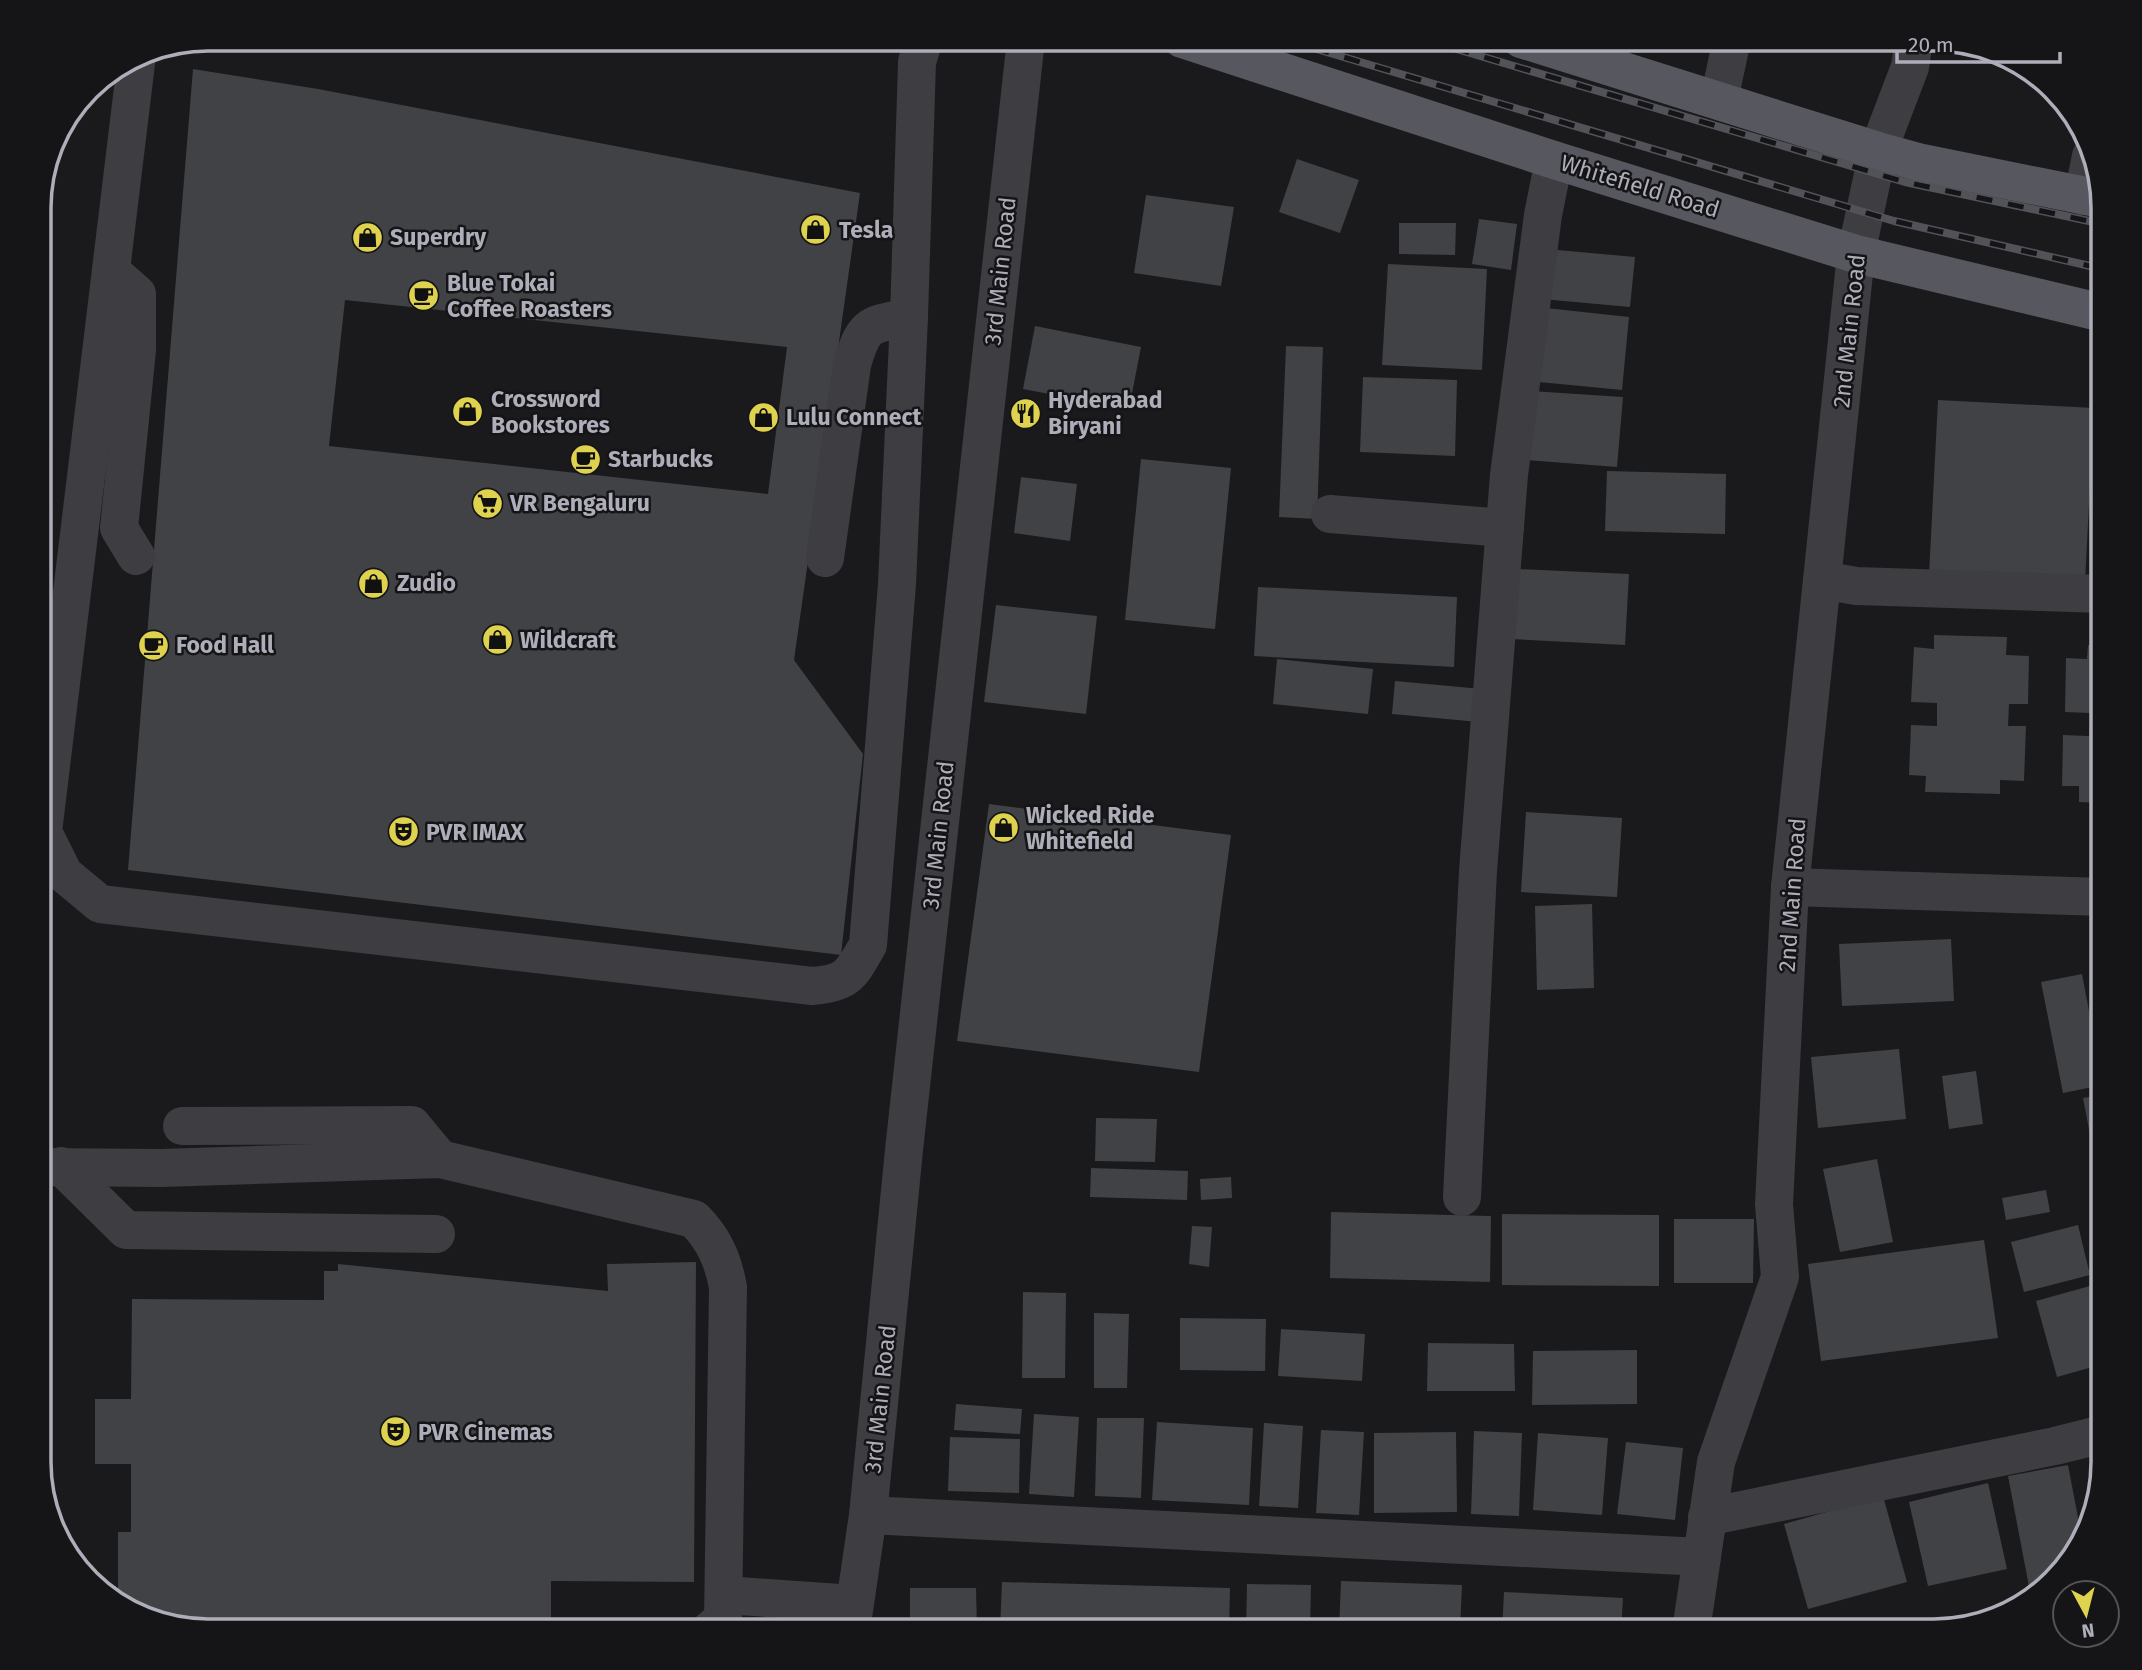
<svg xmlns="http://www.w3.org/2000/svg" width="2142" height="1670" font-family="'Fira Sans',sans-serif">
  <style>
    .building { fill: #414245; fill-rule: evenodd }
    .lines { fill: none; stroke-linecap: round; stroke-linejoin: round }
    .minor { stroke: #3d3d42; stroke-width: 38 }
    .major { stroke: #57575f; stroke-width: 38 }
    .rail-casing { stroke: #525259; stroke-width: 8 }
    .rail { stroke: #151416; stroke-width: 5; stroke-dasharray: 16; stroke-linecap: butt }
    .labels { text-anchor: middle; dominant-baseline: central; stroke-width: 5; stroke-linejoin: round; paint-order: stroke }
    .street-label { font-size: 23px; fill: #adaeb9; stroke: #151416 }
    .poi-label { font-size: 23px; font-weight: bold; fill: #adaeb9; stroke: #151416; text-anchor: start }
    .rim { fill: none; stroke: #adaeb9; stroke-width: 3.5 }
  </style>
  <rect width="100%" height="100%" fill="#1a191b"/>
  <g class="building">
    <path d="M193,69L318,89L860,193L794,660L863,754L841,955L128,870ZM345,300L787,347L768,494L329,446Z"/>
    <polygon points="1297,159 1359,180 1340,233 1279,212"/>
    <polygon points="1146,195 1234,207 1221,286 1134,273"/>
    <polygon points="1479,219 1517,224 1511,270 1472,264"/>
    <polygon points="1399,223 1456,223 1455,255 1399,254"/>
    <polygon points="1546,249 1635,257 1630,307 1542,299"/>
    <polygon points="1388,264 1487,269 1482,370 1382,365"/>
    <polygon points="1546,308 1629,317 1622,390 1539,382"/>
    <polygon points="1035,326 1141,347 1129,409 1023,389"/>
    <polygon points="1286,346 1323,347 1317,519 1279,517"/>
    <polygon points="1363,377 1457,380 1455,456 1360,452"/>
    <polygon points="1531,391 1623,397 1617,467 1526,460"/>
    <polygon points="1938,400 2094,408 2085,582 1929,575"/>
    <polygon points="1141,459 1231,468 1215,629 1125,620"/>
    <polygon points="1607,471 1726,474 1725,534 1605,531"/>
    <polygon points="1021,477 1077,484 1070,541 1014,533"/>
    <polygon points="1516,569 1629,574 1625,645 1512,639"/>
    <polygon points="1258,587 1457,597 1454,667 1254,656"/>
    <polygon points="996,605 1097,616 1086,714 984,702"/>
    <polygon points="1934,635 2007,637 2006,655 2029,656 2028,704 2009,704 2008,726 2026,726 2024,781 2000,780 2000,794 1925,792 1926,776 1909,775 1911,725 1937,726 1937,703 1911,702 1914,647 1934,649"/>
    <polygon points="2088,645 2103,646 2103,803 2079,802 2079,786 2062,786 2063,735 2089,736 2090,713 2065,712 2066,658 2087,659"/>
    <polygon points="1277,659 1373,669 1368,714 1273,704"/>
    <polygon points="1395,681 1482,689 1479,722 1392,714"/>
    <polygon points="989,804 1231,835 1199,1072 957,1041"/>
    <polygon points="1526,812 1622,818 1617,897 1521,892"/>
    <polygon points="1592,904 1594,988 1537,990 1535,906"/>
    <polygon points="1951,939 1954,1001 1842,1006 1839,944"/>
    <polygon points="2103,972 2103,1025 2102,1025 2092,975"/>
    <polygon points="2082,974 2103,1085 2063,1093 2041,982"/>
    <polygon points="1899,1049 1906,1119 1818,1128 1811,1057"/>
    <polygon points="1976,1071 1983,1124 1949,1129 1942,1076"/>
    <polygon points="2103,1095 2103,1181 2099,1182 2083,1098"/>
    <polygon points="1096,1118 1157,1119 1155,1162 1095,1161"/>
    <polygon points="1877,1159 1893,1242 1840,1252 1823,1169"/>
    <polygon points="1091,1168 1188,1171 1187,1200 1090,1197"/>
    <polygon points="1231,1177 1232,1198 1201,1200 1200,1179"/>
    <polygon points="2046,1190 2050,1212 2006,1220 2002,1198"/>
    <polygon points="1331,1212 1491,1216 1490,1282 1330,1278"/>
    <polygon points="1502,1214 1659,1215 1659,1286 1502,1285"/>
    <polygon points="1674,1219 1754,1219 1753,1283 1674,1283"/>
    <polygon points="2078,1225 2090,1275 2024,1292 2011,1242"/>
    <polygon points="1192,1226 1212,1227 1209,1267 1189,1264"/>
    <polygon points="1984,1240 1998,1338 1821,1361 1808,1264"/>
    <polygon points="696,1262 694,1582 551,1581 551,1618 473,1618 473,1631 207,1631 143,1619 118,1603 118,1532 131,1532 131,1464 95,1464 95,1399 131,1399 132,1299 324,1300 324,1271 338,1271 338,1264 608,1291 607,1264"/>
    <polygon points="2097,1284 2103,1307 2103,1364 2057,1377 2036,1301"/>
    <polygon points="1023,1292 1066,1293 1065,1378 1022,1378"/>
    <polygon points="1094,1313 1129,1314 1127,1388 1094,1388"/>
    <polygon points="1180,1318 1266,1319 1265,1371 1180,1370"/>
    <polygon points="1281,1329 1365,1334 1362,1381 1278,1376"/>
    <polygon points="1428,1343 1514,1344 1515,1391 1427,1391"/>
    <polygon points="1637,1350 1637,1404 1532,1405 1533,1351"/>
    <polygon points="956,1404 1022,1409 1020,1434 954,1430"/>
    <polygon points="1034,1414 1079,1417 1074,1497 1029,1494"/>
    <polygon points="1097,1418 1144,1418 1141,1498 1095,1496"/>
    <polygon points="1157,1422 1253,1428 1249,1505 1152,1500"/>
    <polygon points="1264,1423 1303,1426 1298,1508 1259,1506"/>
    <polygon points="1321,1430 1364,1432 1359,1515 1316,1513"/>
    <polygon points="1474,1431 1522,1433 1519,1516 1471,1514"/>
    <polygon points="1456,1432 1457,1512 1374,1513 1374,1433"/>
    <polygon points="1538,1433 1608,1438 1602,1515 1533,1510"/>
    <polygon points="950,1437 1020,1439 1019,1493 948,1491"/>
    <polygon points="1626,1442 1683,1448 1675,1520 1617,1514"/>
    <polygon points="2068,1465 2082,1538 2062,1574 2031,1597 2008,1476"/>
    <polygon points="1988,1483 2007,1569 1928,1586 1909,1502"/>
    <polygon points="1883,1496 1907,1582 1808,1609 1784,1524"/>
    <polygon points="1341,1581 1462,1585 1460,1631 1339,1631"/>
    <polygon points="1002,1582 1230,1588 1229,1631 1000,1631"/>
    <polygon points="1247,1584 1311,1585 1310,1631 1246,1631"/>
    <polygon points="910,1588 976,1588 977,1631 910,1631"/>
    <polygon points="1504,1592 1623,1598 1621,1631 1502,1631"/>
  </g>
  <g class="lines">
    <g class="minor">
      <path d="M137,55L43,832L64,874L100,904L812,986C849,983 851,974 868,945L897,584L909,317L917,62L924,39"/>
      <polyline points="1600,63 1608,39"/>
      <polyline points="1719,100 1732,39"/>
      <polyline points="2083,196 2091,156"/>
      <polyline points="111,271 137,294 137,350 119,528 136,556"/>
      <polyline points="1330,514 1505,528"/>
      <path d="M825,558L852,365C864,323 869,325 909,317"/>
      <polyline points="1822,580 1856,586 2103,594"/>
      <polyline points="1790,887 2103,897"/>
      <polyline points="182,1126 412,1125 440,1159"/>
      <polyline points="61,1166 126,1230 436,1234"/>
      <path d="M39,1167L161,1168L440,1159L694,1219C714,1239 723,1260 728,1287L723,1619L709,1631"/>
      <polyline points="1462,1197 1478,871 1509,475 1543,215 1554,160"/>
      <polyline points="868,1515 1702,1557"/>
      <polyline points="1707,1517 2055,1446 2103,1434"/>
      <polyline points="724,1595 854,1604"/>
      <polyline points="851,1631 868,1515 904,1150 1026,39"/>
      <polyline points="1691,1631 1716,1462 1780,1277 1774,1204 1790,887 1856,254 1878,151 1910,67 1914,39"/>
    </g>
    <g class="major">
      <polyline points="1182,39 1554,160 1856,254 2103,313"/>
      <polyline points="1521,39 1878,151 1922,163 2101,199"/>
    </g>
    <defs>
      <g id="rail">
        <polyline points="1283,39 1894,221 2103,269"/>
        <polyline points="1423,39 1905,182 2103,224"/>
      </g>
    </defs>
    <use href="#rail" class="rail-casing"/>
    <use href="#rail" class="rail"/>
  </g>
  <defs>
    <symbol id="shop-disc" viewBox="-11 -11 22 22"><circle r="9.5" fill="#dfd24e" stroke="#151416"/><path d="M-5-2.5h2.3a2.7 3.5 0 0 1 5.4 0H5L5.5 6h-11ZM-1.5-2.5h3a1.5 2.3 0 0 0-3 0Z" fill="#111"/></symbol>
    <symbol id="cafe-disc" viewBox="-11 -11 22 22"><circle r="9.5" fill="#dfd24e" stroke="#151416"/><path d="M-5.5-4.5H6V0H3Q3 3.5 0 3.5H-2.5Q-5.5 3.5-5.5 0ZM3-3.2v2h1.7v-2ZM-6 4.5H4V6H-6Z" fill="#111"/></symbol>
    <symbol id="restaurant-disc" viewBox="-11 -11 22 22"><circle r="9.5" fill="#dfd24e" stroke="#151416"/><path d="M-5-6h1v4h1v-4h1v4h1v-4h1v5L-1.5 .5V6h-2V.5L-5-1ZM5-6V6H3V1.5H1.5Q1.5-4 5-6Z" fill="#111"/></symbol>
    <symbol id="supermarket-disc" viewBox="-11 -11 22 22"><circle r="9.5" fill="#dfd24e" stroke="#151416"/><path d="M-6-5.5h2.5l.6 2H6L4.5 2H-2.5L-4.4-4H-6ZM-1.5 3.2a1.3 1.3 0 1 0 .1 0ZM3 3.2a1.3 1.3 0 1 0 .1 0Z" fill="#111"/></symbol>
    <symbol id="theatre-disc" viewBox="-11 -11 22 22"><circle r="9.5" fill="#dfd24e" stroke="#151416"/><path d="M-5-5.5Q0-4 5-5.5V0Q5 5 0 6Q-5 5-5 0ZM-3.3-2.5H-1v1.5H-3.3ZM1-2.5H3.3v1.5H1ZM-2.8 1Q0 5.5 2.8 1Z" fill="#111"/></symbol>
  </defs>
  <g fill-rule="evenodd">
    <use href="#shop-disc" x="798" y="212" width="35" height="35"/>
    <use href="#shop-disc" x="350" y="220" width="35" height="35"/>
    <use href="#cafe-disc" x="406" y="278" width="35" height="35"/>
    <use href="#shop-disc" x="450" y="394" width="35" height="35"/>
    <use href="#restaurant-disc" x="1008" y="396" width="35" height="35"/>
    <use href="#shop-disc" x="746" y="400" width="35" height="35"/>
    <use href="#cafe-disc" x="568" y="442" width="35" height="35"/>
    <use href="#supermarket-disc" x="470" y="486" width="35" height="35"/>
    <use href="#shop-disc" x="356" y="566" width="35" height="35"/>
    <use href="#shop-disc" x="480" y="622" width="35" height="35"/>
    <use href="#cafe-disc" x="136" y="628" width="35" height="35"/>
    <use href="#shop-disc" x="986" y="810" width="35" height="35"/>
    <use href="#theatre-disc" x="386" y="814" width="35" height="35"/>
    <use href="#theatre-disc" x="378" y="1414" width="35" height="35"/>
  </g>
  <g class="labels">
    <g class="street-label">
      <text transform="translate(1640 186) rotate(17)">Whitefield Road</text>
      <text transform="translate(1000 271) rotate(-84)">3rd Main Road</text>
      <text transform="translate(1849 331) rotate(-84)">2nd Main Road</text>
      <text transform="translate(938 835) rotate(-84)">3rd Main Road</text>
      <text transform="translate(1792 895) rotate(-86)">2nd Main Road</text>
      <text transform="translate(880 1399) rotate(-84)">3rd Main Road</text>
    </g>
    <g class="poi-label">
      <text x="839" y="230">Tesla</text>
      <text x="390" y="237">Superdry</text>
      <text x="447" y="283">Blue Tokai<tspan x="447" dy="26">Coffee Roasters</tspan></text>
      <text x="491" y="399">Crossword<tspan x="491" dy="26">Bookstores</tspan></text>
      <text x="1048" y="400">Hyderabad<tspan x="1048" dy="26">Biryani</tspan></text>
      <text x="786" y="417">Lulu Connect</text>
      <text x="608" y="459">Starbucks</text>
      <text x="510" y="503">VR Bengaluru</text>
      <text x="397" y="583">Zudio</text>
      <text x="520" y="640">Wildcraft</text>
      <text x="176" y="645">Food Hall</text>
      <text x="1026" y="815">Wicked Ride<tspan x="1026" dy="26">Whitefield</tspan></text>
      <text x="426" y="832">PVR IMAX</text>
      <text x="418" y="1432">PVR Cinemas</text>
    </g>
  </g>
  <path d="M0 0H2142V1670H0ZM208 51H1934A157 157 0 0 1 2091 208V1462A157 157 0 0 1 1934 1619H208A157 157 0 0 1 51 1462V208A157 157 0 0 1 208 51Z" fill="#151416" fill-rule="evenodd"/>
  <path class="rim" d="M208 51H1934A157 157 0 0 1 2091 208V1462A157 157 0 0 1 1934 1619H208A157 157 0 0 1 51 1462V208A157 157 0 0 1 208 51Z"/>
  <g transform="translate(2086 1614) rotate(173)"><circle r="33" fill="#151416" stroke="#525257" stroke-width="2"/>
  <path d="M0-5L12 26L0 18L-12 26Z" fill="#dfd24e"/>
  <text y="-10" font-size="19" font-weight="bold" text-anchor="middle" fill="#adaeb9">N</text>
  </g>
  <path d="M1897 52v10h163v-10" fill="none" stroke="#adaeb9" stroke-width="3.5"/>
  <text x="1908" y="52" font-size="21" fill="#adaeb9" stroke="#151416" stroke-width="5" paint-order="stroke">20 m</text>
</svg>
